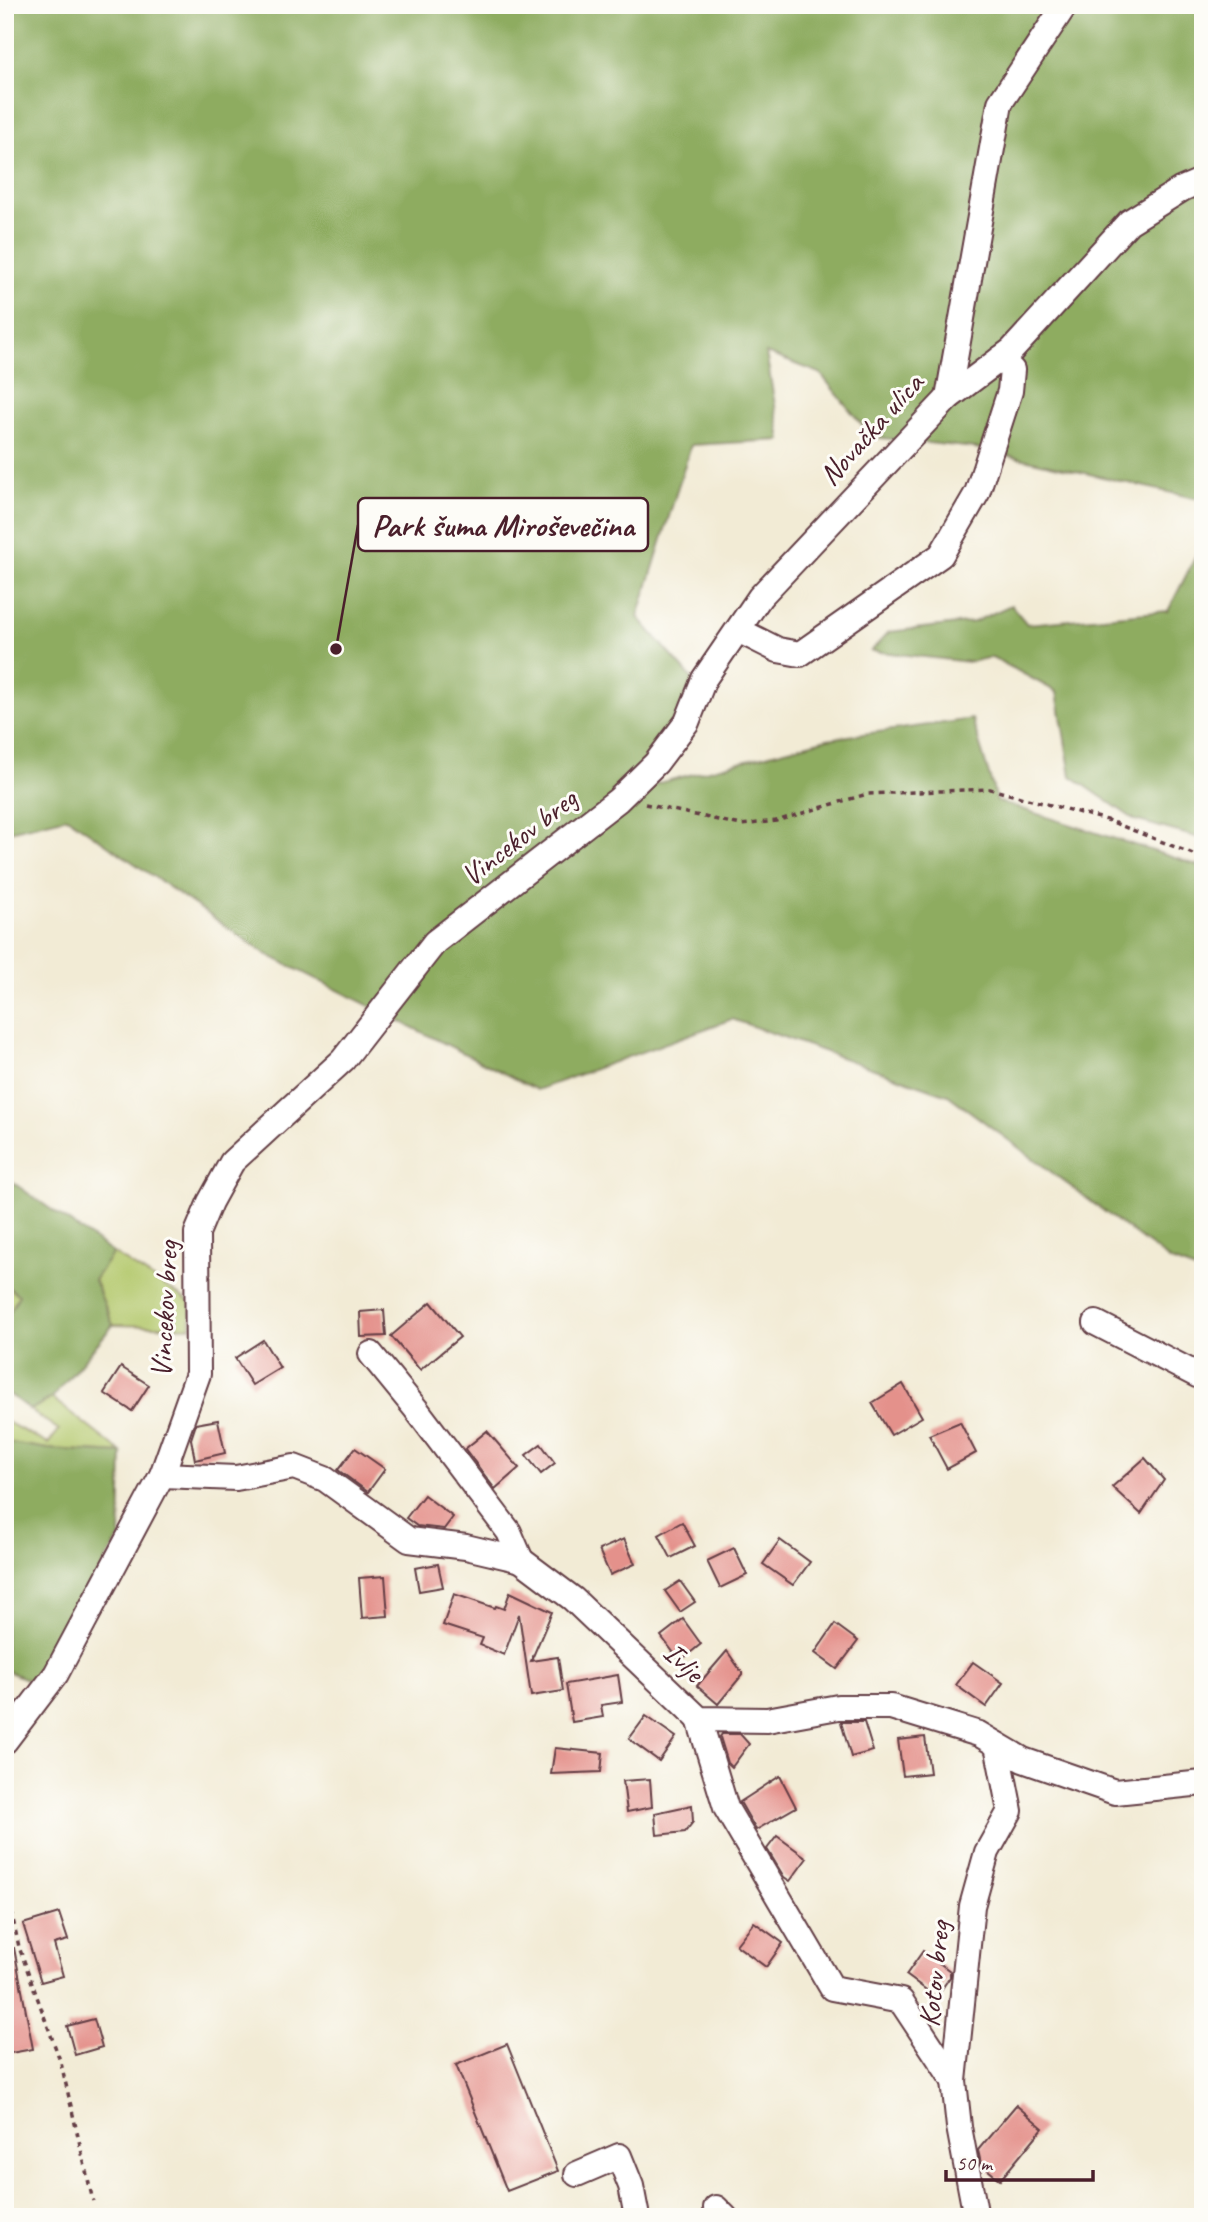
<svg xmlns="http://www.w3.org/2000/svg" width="1208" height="2222" font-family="Caveat,sans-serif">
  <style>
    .green { fill: #b3c86c; stroke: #7e744c; stroke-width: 2 }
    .forest { fill: #8eac60; stroke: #6c6646; stroke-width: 2 }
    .building { fill: #e4918b }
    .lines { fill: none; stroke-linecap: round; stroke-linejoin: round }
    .minor-casing { stroke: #633e44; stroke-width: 28 }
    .path { stroke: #633e44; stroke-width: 3.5; stroke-dasharray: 5 5; stroke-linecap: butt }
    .minor { stroke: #fff; stroke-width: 24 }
    .labels { text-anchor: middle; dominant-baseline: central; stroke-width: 6; stroke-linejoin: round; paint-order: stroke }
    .street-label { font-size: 30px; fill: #4a1f2b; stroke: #fdfcf7 }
    .leader { fill: none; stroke: #4a1f2b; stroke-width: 2.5 }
    .callout-dot { fill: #4a1f2b; stroke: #fdfcf7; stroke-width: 2.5 }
    .callout { fill: #fdfcf7; stroke: #4a1f2b; stroke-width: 2.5 }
    .callout-label { font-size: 32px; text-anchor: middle; font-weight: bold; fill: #4a1f2b }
  </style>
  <rect width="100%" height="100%" fill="#fdfcf7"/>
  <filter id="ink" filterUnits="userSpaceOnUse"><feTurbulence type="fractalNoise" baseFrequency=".0143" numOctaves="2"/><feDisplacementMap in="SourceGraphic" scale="14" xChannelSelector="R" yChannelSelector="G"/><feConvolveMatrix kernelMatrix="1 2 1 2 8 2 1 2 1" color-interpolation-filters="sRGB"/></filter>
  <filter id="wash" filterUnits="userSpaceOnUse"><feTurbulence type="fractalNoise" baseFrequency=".00686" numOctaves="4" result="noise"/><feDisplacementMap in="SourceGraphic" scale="28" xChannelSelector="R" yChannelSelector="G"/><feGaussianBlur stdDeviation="1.57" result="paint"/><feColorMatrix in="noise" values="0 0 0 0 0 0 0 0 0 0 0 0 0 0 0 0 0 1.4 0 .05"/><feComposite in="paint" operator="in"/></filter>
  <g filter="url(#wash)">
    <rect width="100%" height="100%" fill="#f2ebd5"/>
    <g class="green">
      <polygon points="113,1253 190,1302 191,1327 113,1325 94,1280"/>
      <polygon points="5,1285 19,1295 5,1321"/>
      <polygon points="52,1398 122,1453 48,1449 5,1442 5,1421 48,1444 59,1430 30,1410"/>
    </g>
    <g class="forest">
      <polygon points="5,5 1203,5 1203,500 975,448 872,437 820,373 766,353 781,440 691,445 638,617 694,681 636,789 827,739 972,719 997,801 1203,867 1203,1273 1171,1261 948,1095 732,1019 537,1090 266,954 67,817 5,832"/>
      <polygon points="1203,542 1203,839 1135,820 1071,776 1057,692 992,657 969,662 871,651 889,632 974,622 1011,605 1027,624 1168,611"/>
      <polygon points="5,1177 113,1253 94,1280 113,1325 52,1398 30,1410 5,1391 5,1321 19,1295 5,1285"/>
      <polygon points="5,1442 48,1449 122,1453 120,1537 33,1682 5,1670"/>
    </g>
    <g id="blocks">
      <g class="building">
        <polygon points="431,1302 460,1337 420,1370 391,1336"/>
        <polygon points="384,1310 386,1336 361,1337 360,1312"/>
        <polygon points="263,1340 280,1368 252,1385 235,1358"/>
        <polygon points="121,1367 149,1385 132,1411 104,1393"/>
        <polygon points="903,1384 922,1417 891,1435 872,1403"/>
        <polygon points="218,1420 225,1453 195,1460 191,1439 196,1424"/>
        <polygon points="960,1422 976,1453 947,1469 929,1435"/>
        <polygon points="487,1431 519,1468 495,1489 465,1449"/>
        <polygon points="541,1444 555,1463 541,1474 526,1455"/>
        <polygon points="355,1448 385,1469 368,1492 338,1470"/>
        <polygon points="1145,1458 1164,1480 1141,1514 1112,1487"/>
        <polygon points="424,1495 453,1517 444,1529 417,1526 406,1518"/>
        <polygon points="682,1522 695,1546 671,1558 659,1535"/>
        <polygon points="624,1539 635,1564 610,1575 599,1550"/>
        <polygon points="780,1540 810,1562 793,1585 763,1564"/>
        <polygon points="734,1548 747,1575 720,1588 707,1561"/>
        <polygon points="438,1564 443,1587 419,1591 415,1568"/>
        <polygon points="385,1576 388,1616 362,1618 359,1578"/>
        <polygon points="680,1581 695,1602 680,1612 665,1591"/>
        <polygon points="510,1592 552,1612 531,1661 558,1657 563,1691 531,1696 519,1614 504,1655 480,1645 483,1638 443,1625 454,1594 495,1608 496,1606 504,1609"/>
        <polygon points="683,1619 701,1644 680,1661 661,1636"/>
        <polygon points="835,1624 858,1641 837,1669 815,1653"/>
        <polygon points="727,1651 743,1674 718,1704 697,1686"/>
        <polygon points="973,1662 1003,1683 986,1707 956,1685"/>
        <polygon points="618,1675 622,1702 601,1705 603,1717 572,1722 566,1684"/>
        <polygon points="646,1716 676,1737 659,1761 629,1739"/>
        <polygon points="841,1722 864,1722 873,1751 851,1757"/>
        <polygon points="722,1734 740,1734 749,1744 732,1767 728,1763 720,1737"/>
        <polygon points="925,1737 930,1773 903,1776 898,1740"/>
        <polygon points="555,1748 603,1753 601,1772 551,1774"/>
        <polygon points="780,1776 796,1807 756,1830 740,1802"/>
        <polygon points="650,1779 652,1807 627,1812 623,1781"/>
        <polygon points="692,1805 693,1822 685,1832 657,1835 655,1813"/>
        <polygon points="777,1836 807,1858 790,1881 784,1877 767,1849"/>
        <polygon points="59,1913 68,1940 54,1944 63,1976 41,1982 23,1924"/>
        <polygon points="754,1922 783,1943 766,1967 736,1945"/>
        <polygon points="5,1948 14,1948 33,2049 5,2054"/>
        <polygon points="923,1951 950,1971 950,1977 936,1997 906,1975"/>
        <polygon points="94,2019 102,2047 75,2055 67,2026"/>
        <polygon points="507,2044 558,2171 507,2191 456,2065"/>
        <polygon points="1016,2105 1043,2128 1000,2180 981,2164 978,2150"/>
      </g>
    </g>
  </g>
  <g filter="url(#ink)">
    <use href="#blocks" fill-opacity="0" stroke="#633e44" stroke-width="2"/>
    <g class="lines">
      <defs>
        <g id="minor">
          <polyline points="948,398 1000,103 1065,5"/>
          <polyline points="738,630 778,650 800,654 941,555 977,493 1010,391 1012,370 1000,359"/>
          <polyline points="1096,1323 1203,1378"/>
          <polyline points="371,1354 416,1409 509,1532 521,1560"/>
          <polyline points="162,1475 236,1478 294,1467 325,1479 409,1540 466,1547 521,1560 573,1599 699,1719 767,1720 838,1707 891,1707 979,1734 1023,1760 1115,1792 1203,1783"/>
          <polyline points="699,1719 726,1808 832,1988 901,2001 954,2081"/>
          <polyline points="5,1741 56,1674 162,1475 198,1374 197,1233 210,1202 232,1162 343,1060 435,942 618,800 656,763 687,722 704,679 760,597 948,398 1012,350 1129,222 1182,189 1203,180"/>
          <polyline points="577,2174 619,2156 631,2186 637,2217"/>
          <polyline points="716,2208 725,2217"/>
          <polyline points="976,2217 959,2127 954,2081 972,1906 987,1852 1010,1811 997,1745"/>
        </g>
      </defs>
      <use href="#minor" class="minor-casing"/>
      <g class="path">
        <polyline points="645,804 741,825 776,821 867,794 990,789 1107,820 1203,858"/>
        <polyline points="5,1882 19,1947 61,2063 93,2201"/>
      </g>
      <use href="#minor" class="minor"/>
    </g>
  </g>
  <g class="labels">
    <g class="street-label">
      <text transform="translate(871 429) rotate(-48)">Novačka ulica</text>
      <text transform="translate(519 837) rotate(-38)">Vincekov breg</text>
      <text transform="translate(164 1309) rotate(-87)">Vincekov breg</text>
      <text transform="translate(684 1662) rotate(44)">Ivlje</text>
      <text transform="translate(934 1974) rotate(-84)">Kotov breg</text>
    </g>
  </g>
  <path class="leader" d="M336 649L358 525"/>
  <circle class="callout-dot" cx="336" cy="649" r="7"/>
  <rect class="callout" x="358" y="498" width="290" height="53" rx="7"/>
  <g class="callout-label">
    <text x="503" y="536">Park šuma Miroševečina</text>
  </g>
  <rect width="1208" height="2222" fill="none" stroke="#fdfcf7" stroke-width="28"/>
  <path d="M946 2170v10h147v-10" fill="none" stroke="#4a1f2b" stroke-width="3.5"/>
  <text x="956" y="2170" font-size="21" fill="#4a1f2b" stroke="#fdfcf7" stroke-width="5" paint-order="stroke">50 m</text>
</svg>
